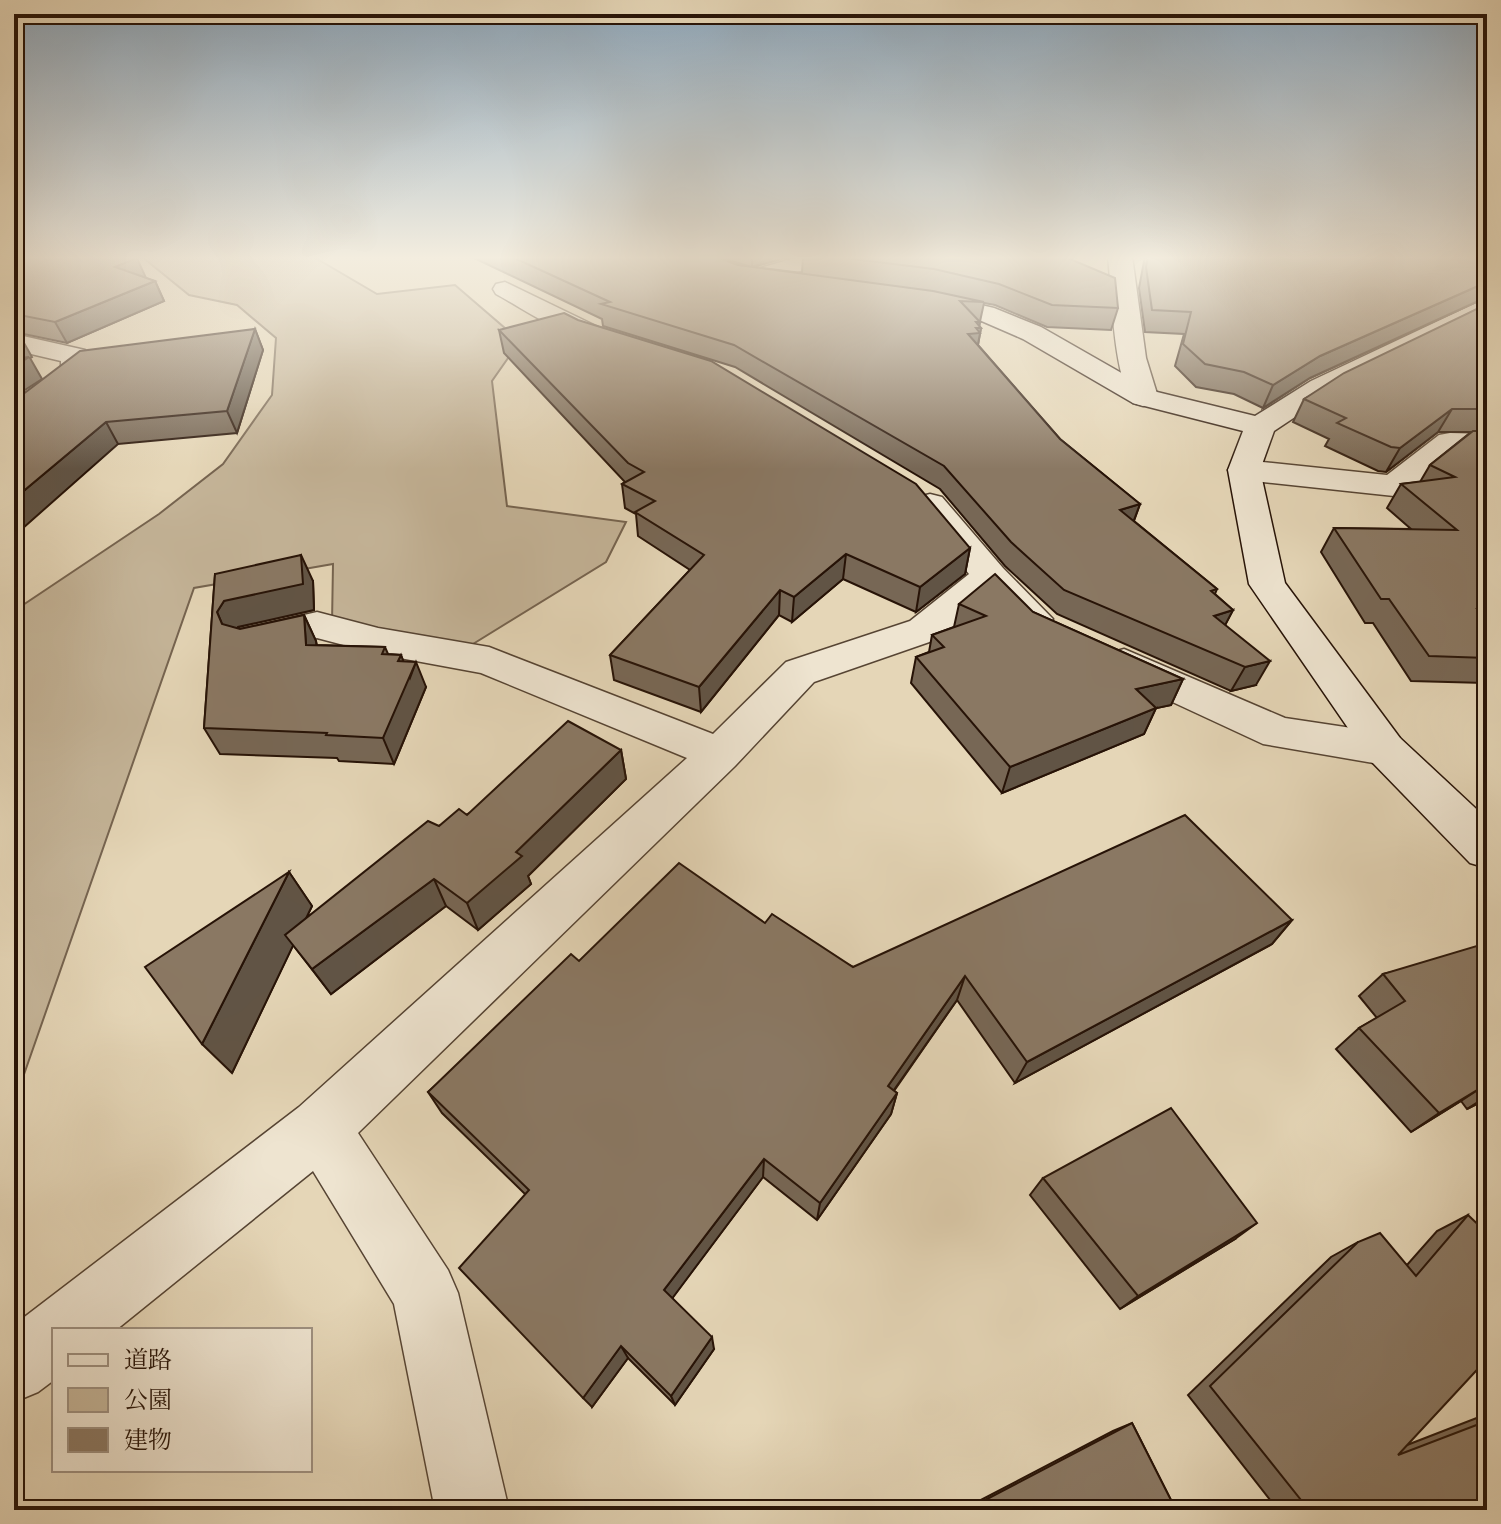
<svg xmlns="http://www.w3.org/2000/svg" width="1501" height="1524" font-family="'Libre Bodoni','Noto Serif JP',serif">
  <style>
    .green { fill: #c5b599; stroke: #766450; stroke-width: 2 }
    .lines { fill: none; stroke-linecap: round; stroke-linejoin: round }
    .street-casing { stroke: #564433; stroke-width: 3 }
    .secondary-casing { stroke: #271307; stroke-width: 3 }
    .street { fill: #eee4d0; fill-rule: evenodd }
    .secondary { fill: #eee4d0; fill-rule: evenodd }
    .wall { fill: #776755; stroke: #271307; stroke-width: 2 }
    .shaded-wall { fill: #615445; stroke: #271307; stroke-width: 2 }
    .building { fill: #8a7863; stroke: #271307; stroke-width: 2 }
  </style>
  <rect width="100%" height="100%" fill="#e5d6b7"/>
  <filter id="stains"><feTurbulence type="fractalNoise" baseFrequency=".0025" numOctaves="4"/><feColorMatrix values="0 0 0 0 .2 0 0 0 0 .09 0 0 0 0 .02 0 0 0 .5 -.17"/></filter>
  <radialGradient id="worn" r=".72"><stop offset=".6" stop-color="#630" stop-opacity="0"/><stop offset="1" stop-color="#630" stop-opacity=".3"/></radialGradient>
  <polygon class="green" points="141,256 312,256 377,294 455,285 520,341 492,381 507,506 626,522 606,562 460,652 332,623 333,564 194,588 14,1103 14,611 159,514 223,464 272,395 276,338 237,305 189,295"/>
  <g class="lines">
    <defs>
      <g id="street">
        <polygon points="802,256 839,256 835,261 752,285 743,283 740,278 743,273"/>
        <path d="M1108,256H1132L1146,358L1158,397L1153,403L1143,406L1133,403C1113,374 1112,293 1108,256Z"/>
        <path d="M505,282L600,328L621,334L625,340L621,346C589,354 526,310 496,294L493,289L496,284Z"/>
        <polygon points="14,334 85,350 89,356 89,372 25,421 14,424 14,401 61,369 61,361 14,350"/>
        <polygon points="1450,433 1487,434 1487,452 1457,451 1406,493 1394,496 1244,480 1233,477 1228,470 1233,463 1244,460 1387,475 1439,435"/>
        <path d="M930,494L942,497L1003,568L1053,619L1047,628C1020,635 1007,614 989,596L938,639L814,682L735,766L358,1133L448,1270L458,1293L509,1510H435L394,1304L313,1171L116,1330H54V1380L38,1392L14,1402V1325L299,1107L687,758L481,673L378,654L317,638L253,652L239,648L234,639L239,630L317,612L378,628L489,647L713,734L786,662L910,621L969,574L913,504L918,497Z"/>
        <polygon points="1124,649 1285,718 1385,733 1400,738 1407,749 1400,760 1385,765 1263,744 1110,673 1104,663 1110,653"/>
      </g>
      <polygon id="secondary" points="925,292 994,308 1041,327 1153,391 1255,416 1311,381 1487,298 1487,316 1331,393 1274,431 1260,470 1285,583 1400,738 1487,819 1487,868 1470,863 1370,760 1249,584 1228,470 1243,431 1133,403 1023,339 977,319 916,305 912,300 916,295"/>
    </defs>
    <use href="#street" class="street-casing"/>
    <use href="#secondary" class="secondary-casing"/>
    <use href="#street" class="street"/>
    <use href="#secondary" class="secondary"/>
  </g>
  <g class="wall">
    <polygon points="14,256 146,278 155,281 164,301 67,343 14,332"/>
    <polygon points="470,256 713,256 738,265 751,267 717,256 791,256 753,267 802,273 803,256 1063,256 1118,308 1111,330 1047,327 995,305 984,303 979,326 981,328 978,345 1060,439 1140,504 1134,521 1217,589 1215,594 1233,610 1225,625 1256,685 1231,691 1057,614 1005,566 940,489 735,367 603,326 602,319"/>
    <polygon points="1145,256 1487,256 1487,297 1310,378 1263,408 1234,394 1196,387 1175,366 1184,334 1145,332 1139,288"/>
    <polygon points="1487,304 1487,680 1485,683 1411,681 1373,623 1365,623 1321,552 1334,528 1411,529 1387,508 1401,484 1420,482 1430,465 1471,432 1438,432 1386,472 1378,471 1325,446 1329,439 1293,422 1304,399"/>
    <polygon points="255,329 263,350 237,433 118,444 14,401"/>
    <polygon points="499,330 970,548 965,574 916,612 843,579 792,622 779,615 701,712 614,680 610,655 690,570 638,536 636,514 625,508 622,484 625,482 504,353"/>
    <polygon points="215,574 313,581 314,610 238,627 237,628 240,629 304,615 316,641 317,645 385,647 388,654 401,655 403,661 426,687 394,764 339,761 337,758 220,754 204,728"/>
    <polygon points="959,604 1033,612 1183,679 1171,705 1156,708 1144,734 1002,793 911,683 916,657 929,652 932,635 954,627"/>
    <polygon points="621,750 626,779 528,876 531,884 478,930 446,906 331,994 293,945 232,1073 289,872 312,906 306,918 439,826"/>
    <polygon points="1292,920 1272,944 1015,1083 957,1000 894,1091 897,1093 891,1114 817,1220 763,1177 672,1298 714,1349 675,1405 628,1358 592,1407 525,1194 442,1113 428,1092 579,961 765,923 853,967"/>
    <polygon points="1487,951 1487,1099 1467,1109 1461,1101 1411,1132 1336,1049 1359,1028 1377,1018 1359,996 1383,974"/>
    <polygon points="1043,1178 1235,1239 1120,1309 1030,1195"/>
    <polygon points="1468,1215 1407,1445 1487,1414 1487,1510 1278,1510 1188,1395 1331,1257 1358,1242 1407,1265 1437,1231"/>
    <polygon points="1132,1423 1176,1510 978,1510 975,1503 1113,1431"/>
  </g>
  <g class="shaded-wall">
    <polygon points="129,256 136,256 146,278 115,267"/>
    <polygon points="752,256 791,256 752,267"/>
    <polygon points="155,281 164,301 67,343 55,322"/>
    <polygon points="1487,282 1487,297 1310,378 1263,408 1273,385 1320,356"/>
    <polygon points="976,322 980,322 979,328 981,328 976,355 968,334"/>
    <polygon points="255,329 263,350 237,433 227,411"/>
    <polygon points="20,336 32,357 30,358 42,379 14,397 14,339"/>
    <polygon points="1452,409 1438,432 1386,472 1400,448"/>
    <polygon points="106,422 118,444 14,536 14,499"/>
    <polygon points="1140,504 1131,528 1120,510"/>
    <polygon points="970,548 965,574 916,612 920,587"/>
    <polygon points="846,554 843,579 792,622 794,597"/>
    <polygon points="301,555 313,581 314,610 238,627 231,638 222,624 217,612 224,601"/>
    <polygon points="780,590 779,615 701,712 699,687"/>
    <polygon points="1487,607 1487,628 1477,609"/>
    <polygon points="1233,610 1220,635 1214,616"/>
    <polygon points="304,615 316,641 318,670 306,645"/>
    <polygon points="401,655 410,678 416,662 426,687 394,764 383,738 398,661"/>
    <polygon points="1270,661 1256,685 1231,691 1245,667"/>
    <polygon points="1183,679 1171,705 1125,715 1136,689"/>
    <polygon points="1156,708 1144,734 1002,793 1010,767"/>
    <polygon points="621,750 626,779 528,876 531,884 478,930 467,903 516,852"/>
    <polygon points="289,872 312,906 232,1073 202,1044"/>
    <polygon points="434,879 446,906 331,994 312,969"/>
    <polygon points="1292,920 1272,944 1015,1083 1027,1062"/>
    <polygon points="965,976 957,1000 882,1107 888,1086"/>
    <polygon points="1487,1084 1461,1101 1411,1132 1439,1113"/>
    <polygon points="897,1093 891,1114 817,1220 820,1203"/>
    <polygon points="1487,1096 1487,1099 1467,1109"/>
    <polygon points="764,1159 763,1177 668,1304 664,1290"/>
    <polygon points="1257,1223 1235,1239 1120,1309 1138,1296"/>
    <polygon points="712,1337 714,1349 675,1405 671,1396"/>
    <polygon points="621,1346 628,1358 592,1407 583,1398"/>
  </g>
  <g class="building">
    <polygon points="14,256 130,256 137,258 115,267 155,281 55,322 14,314"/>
    <polygon points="510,256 713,256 738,265 933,291 984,302 960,301 980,322 976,322 981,328 976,328 980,333 968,334 1060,439 1140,504 1120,510 1217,589 1211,591 1233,610 1214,616 1270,661 1245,667 1064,590 1011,542 944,466 734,345 601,304 610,302"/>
    <polygon points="829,256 1063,256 1115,278 1118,308 1052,305 999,284 934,269"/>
    <polygon points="1148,256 1487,256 1487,282 1320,356 1273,385 1244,372 1205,364 1183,344 1191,312 1152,310 1146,267"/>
    <polygon points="1487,304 1487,409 1452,409 1400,448 1391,447 1337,423 1346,418 1304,399 1344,373"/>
    <polygon points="564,313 578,320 711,361 916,484 970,548 920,587 846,554 794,597 780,590 699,687 610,655 704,555 635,512 655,501 622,484 644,472 628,463 499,330"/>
    <polygon points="255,329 227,411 106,422 14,499 14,401 80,351"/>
    <polygon points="29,357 14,367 14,359"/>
    <polygon points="1473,431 1487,431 1487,607 1477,609 1487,622 1487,658 1429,656 1389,599 1381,599 1334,528 1457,530 1401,484 1455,477 1430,465"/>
    <polygon points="301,555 303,584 224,601 217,612 222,624 240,629 304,615 306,645 385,647 382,654 401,655 398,661 416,662 383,738 326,735 327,733 204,728 215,574"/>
    <polygon points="995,574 1033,612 1183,679 1136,689 1156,708 1010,767 916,657 944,647 932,635 986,616 959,604"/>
    <polygon points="568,721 621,750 516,852 522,856 467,903 434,879 312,969 285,935 428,821 439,826 459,809 467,815"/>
    <polygon points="1185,815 1292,920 1027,1062 965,976 888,1086 897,1093 820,1203 764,1159 664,1290 712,1337 671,1396 621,1346 583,1398 459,1268 529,1190 428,1092 571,954 579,961 679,863 765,923 772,914 853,967"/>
    <polygon points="289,872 202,1044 145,967"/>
    <polygon points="1480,945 1487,951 1487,1084 1439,1113 1359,1028 1405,1001 1383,974"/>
    <polygon points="1171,1108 1257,1223 1138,1296 1043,1178"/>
    <polygon points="1468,1215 1487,1233 1487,1359 1398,1455 1487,1421 1487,1510 1309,1510 1210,1386 1358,1242 1380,1233 1416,1276"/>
    <polygon points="1132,1423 1176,1510 991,1510 987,1499"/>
  </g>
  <linearGradient id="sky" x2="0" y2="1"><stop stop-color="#8da7bc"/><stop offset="0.55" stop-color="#f3eddf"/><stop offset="1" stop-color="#f3eddf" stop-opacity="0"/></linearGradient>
  <rect width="1501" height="469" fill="url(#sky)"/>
  <rect width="1501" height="1524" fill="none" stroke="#e5d6b7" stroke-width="48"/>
  <rect x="16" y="16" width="1469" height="1492" fill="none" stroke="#271307" stroke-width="4"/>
  <rect x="24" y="24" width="1453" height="1476" fill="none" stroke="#271307" stroke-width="2"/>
  <rect x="52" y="1328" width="260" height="144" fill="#eee4d0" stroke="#9e9080" stroke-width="2"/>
  <rect x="68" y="1354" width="40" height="12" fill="#eee4d0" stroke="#9e9080" stroke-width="2"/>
  <text x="124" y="1368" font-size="24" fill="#271307">道路</text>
  <rect x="68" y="1388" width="40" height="24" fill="#c5b599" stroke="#9e9080" stroke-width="2"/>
  <text x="124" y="1408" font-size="24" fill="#271307">公園</text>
  <rect x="68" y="1428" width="40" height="24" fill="#8a7863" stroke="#9e9080" stroke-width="2"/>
  <text x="124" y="1448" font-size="24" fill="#271307">建物</text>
  <rect width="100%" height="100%" filter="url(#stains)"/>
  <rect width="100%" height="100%" fill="url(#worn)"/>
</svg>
